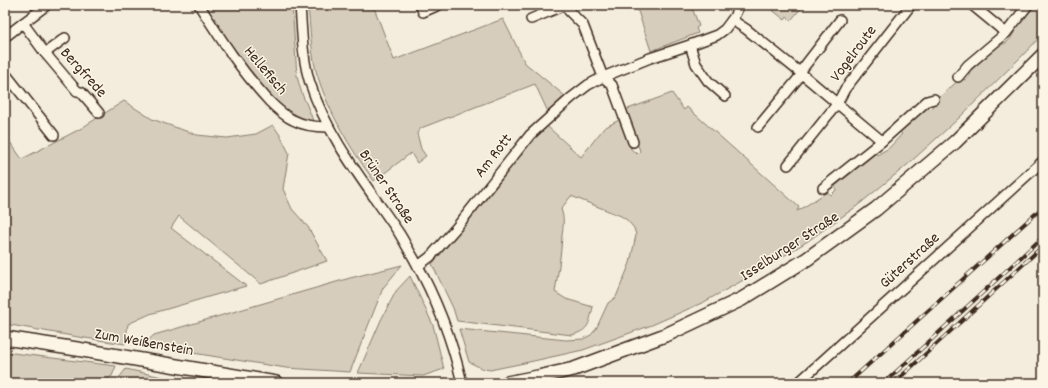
<svg xmlns="http://www.w3.org/2000/svg" width="1048" height="388" font-family="Dekko,sans-serif">
  <style>
    .green { fill: #d6cdbd; stroke: #887c6e }
    .lines { fill: none; stroke-linecap: round; stroke-linejoin: round }
    .minor-casing { stroke: #3b2a1e; stroke-width: 12 }
    .primary-casing { stroke: #3b2a1e; stroke-width: 16 }
    .minor { stroke: #fcf5e5; stroke-width: 9 }
    .primary { stroke: #fcf5e5; stroke-width: 13 }
    .rail-casing { stroke: #3b2a1e; stroke-width: 4 }
    .rail { stroke: #fcf5e5; stroke-width: 2.5; stroke-dasharray: 8; stroke-linecap: butt }
    .labels { text-anchor: middle; dominant-baseline: central; stroke-width: 3; stroke-linejoin: round; paint-order: stroke }
    .street-label { font-size: 16px; fill: #3b2a1e; stroke: #fcf5e5 }
  </style>
  <rect width="100%" height="100%" fill="#f4eddd"/>
  <filter id="ink" filterUnits="userSpaceOnUse"><feTurbulence type="fractalNoise" baseFrequency=".025" numOctaves="2"/><feDisplacementMap in="SourceGraphic" scale="8" xChannelSelector="R" yChannelSelector="G"/><feConvolveMatrix kernelMatrix="1 2 1 2 8 2 1 2 1" color-interpolation-filters="sRGB"/></filter>
  <g filter="url(#ink)">
    <g class="green">
      <path d="M200,5H292L297,76C299,85 302,95 306,103C309,110 312,117 314,124L279,106L266,92L208,17Z"/>
      <path d="M308,5H373L394,60L503,19L525,63L565,96L548,112L535,84L421,128L417,133L421,149L426,156L417,163L411,153L374,181C350,148 328,112 316,71C311,50 310,27 308,5Z"/>
      <polygon points="636,5 691,5 699,26 696,28 698,33 651,51"/>
      <polygon points="766,5 804,5 791,20 787,17 785,20"/>
      <path d="M1030,5L1037,6L1038,5H1043V34L1021,57L958,119L906,166L857,206L808,241L756,273L704,302L652,325L583,350L529,362L490,370L481,368L469,362L459,329L566,340L583,339L591,335L596,329L608,303L616,297L630,263L636,235L634,228L627,220L621,216L571,196L561,209C565,220 563,225 562,236C561,255 558,273 555,292L566,299L593,307C589,323 590,330 572,335L457,321L453,308L432,264L456,236L510,166L547,126L581,157L604,128L619,120L631,149L637,154L640,151L625,110L672,93L684,110L687,107L799,207L797,211L801,209L827,192L831,195L836,190L835,186L876,153L877,155L889,148L902,134L900,132V129L926,107L931,109L934,106L933,103L961,78L965,80L970,76L969,72L998,46C1012,42 1012,36 1017,25C1021,18 1026,11 1030,5Z"/>
      <polygon points="124,101 152,119 197,135 227,138 256,134 273,125 280,135 289,153 283,189 292,209 308,227 327,261 261,284 179,216 171,228 246,286 150,314 128,324 125,344 78,337 5,324 5,135 22,159 80,129"/>
      <polygon points="402,265 383,288 350,372 286,368 143,345 154,335 350,278"/>
      <polygon points="410,276 433,325 444,369 423,376 358,373 381,320 396,291"/>
      <polygon points="5,352 116,366 112,376 101,383 5,383"/>
      <polygon points="126,369 189,383 115,383"/>
    </g>
    <g class="lines">
      <defs>
        <g id="minor">
          <path d="M199,5C220,38 242,72 269,101C276,108 284,116 293,120C304,126 316,127 328,127"/>
          <path d="M300,5C302,31 302,58 310,83C329,140 366,184 399,233C404,241 408,249 413,257C435,296 452,339 462,383"/>
          <polyline points="420,5 423,12 439,5"/>
          <polyline points="566,5 569,11 583,25 603,77 612,85 633,142"/>
          <polyline points="972,5 1006,33"/>
          <polyline points="531,19 565,5"/>
          <polyline points="732,20 746,29 802,74 882,141 927,101 934,99"/>
          <polyline points="23,23 47,5"/>
          <polyline points="5,37 23,23 45,53 77,91 81,92 99,113"/>
          <polyline points="690,45 696,64 708,81 725,96"/>
          <polyline points="45,53 65,38"/>
          <polyline points="800,72 840,20"/>
          <polyline points="5,73 54,135"/>
          <polyline points="958,77 968,65 1006,33 1028,5"/>
          <polyline points="758,127 802,74"/>
          <polyline points="788,165 837,104 845,89 911,5"/>
          <polyline points="823,188 882,141"/>
          <polyline points="418,266 430,257 456,228 530,135 571,98 588,85 603,77 650,58 690,45 717,35 725,29 734,17 737,10 738,5"/>
          <polyline points="798,383 1043,161"/>
        </g>
        <g id="primary">
          <polyline points="5,338 77,349 276,383"/>
          <polyline points="507,383 538,377 574,369 668,334 742,299 807,259 876,209 955,142 1043,55"/>
        </g>
      </defs>
      <use href="#minor" class="minor-casing"/>
      <use href="#primary" class="primary-casing"/>
      <use href="#minor" class="minor"/>
      <use href="#primary" class="primary"/>
      <defs>
        <g id="rail">
          <polyline points="848,383 1043,207"/>
          <polyline points="884,383 1043,237"/>
          <polyline points="894,383 1043,246"/>
        </g>
      </defs>
      <use href="#rail" class="rail-casing"/>
      <use href="#rail" class="rail"/>
    </g>
  </g>
  <g class="labels">
    <g class="street-label">
      <text transform="translate(854 54) rotate(-53)">Vogelroute</text>
      <text transform="translate(265 71) rotate(50)">Hellefisch</text>
      <text transform="translate(83 73) rotate(48)">Bergfrede</text>
      <text transform="translate(494 156) rotate(-52)">Am Rott</text>
      <text transform="translate(386 187) rotate(56)">Brüner Straße</text>
      <text transform="translate(790 247) rotate(-33)">Isselburger Straße</text>
      <text transform="translate(910 261) rotate(-42)">Güterstraße</text>
      <text transform="translate(144 343) rotate(10)">Zum Weißenstein</text>
    </g>
  </g>
  <rect width="1048" height="388" fill="none" stroke="#fcf5e5" stroke-width="20"/>
  <rect x="10" y="10" width="1028" height="368" fill="none" stroke="#3b2a1e" stroke-width="1.5" filter="url(#ink)"/>
</svg>
